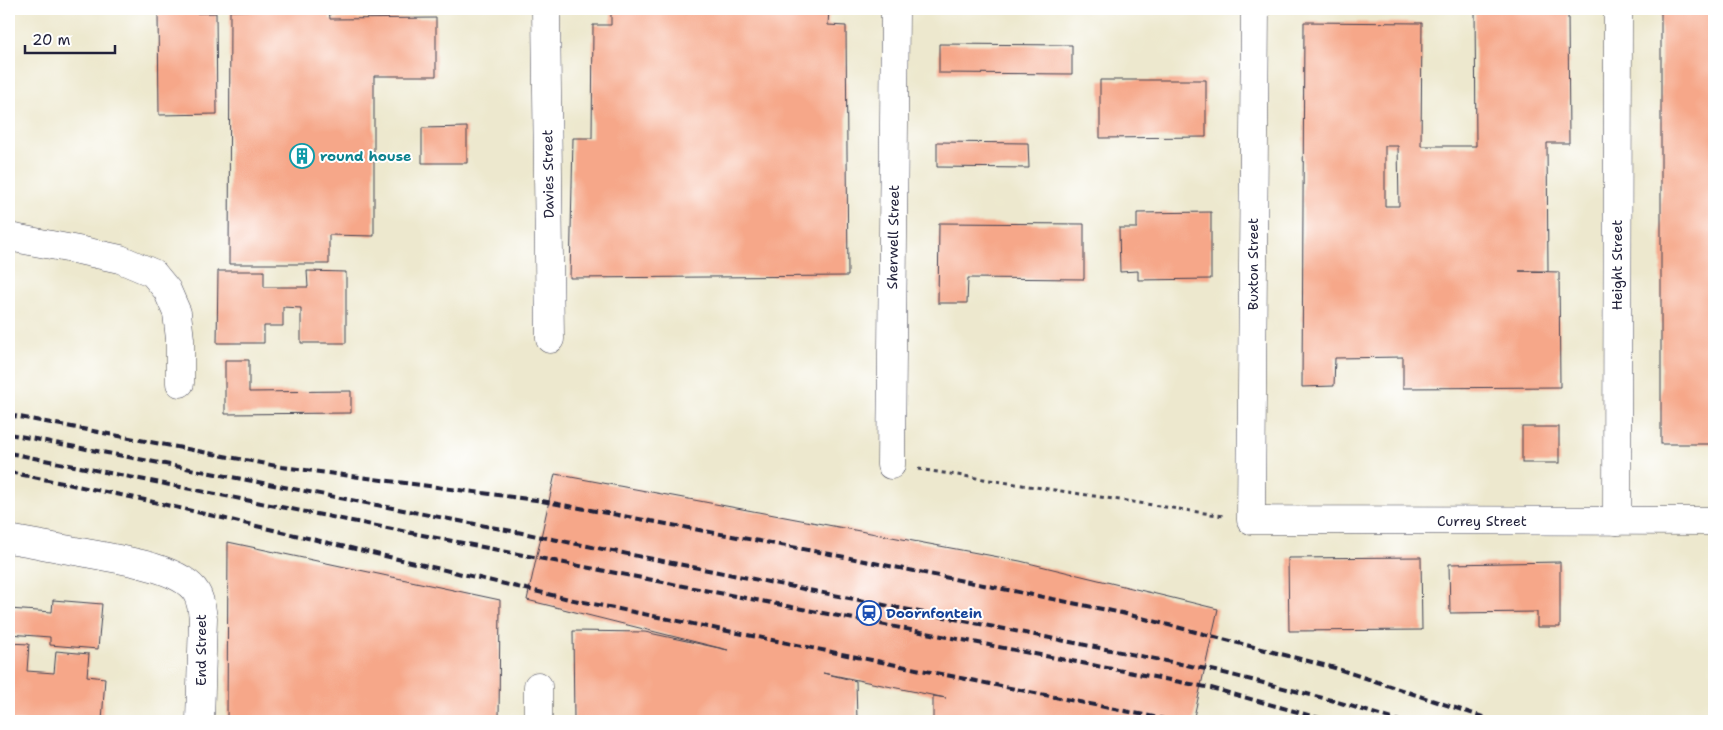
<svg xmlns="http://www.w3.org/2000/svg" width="1723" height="730" font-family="'Shantell Sans',sans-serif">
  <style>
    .building { fill: #f6a789; fill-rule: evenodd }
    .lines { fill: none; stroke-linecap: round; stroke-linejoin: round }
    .minor-casing { stroke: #404051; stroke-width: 29 }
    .path { stroke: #404051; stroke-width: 3; stroke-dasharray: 4 4; stroke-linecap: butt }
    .minor { stroke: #fff; stroke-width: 28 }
    .rail { stroke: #22223b; stroke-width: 4; stroke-dasharray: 8 4; stroke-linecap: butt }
    .labels { text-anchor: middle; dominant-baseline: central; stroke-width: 4; stroke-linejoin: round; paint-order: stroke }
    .culture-label { font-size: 14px; font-weight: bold; fill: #0d838f; stroke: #fff; text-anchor: start }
    .street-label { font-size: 14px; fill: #22223b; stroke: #fff }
    .transit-label { font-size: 14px; font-weight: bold; fill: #164399; stroke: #fff; text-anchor: start }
  </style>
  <rect width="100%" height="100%" fill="#fff"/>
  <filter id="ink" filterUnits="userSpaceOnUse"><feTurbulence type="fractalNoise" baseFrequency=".02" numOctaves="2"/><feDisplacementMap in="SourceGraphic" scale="10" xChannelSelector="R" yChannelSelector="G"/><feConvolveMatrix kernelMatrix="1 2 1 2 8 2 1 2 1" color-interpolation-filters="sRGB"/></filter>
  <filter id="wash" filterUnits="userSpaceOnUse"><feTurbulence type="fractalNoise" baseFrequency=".0096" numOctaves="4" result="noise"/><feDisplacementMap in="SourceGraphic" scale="20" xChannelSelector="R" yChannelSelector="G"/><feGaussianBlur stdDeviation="1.12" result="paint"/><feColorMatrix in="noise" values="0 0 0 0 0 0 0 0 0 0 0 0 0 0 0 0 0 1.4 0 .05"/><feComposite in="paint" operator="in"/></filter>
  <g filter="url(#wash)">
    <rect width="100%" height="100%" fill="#ede8ce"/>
    <g id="blocks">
      <g class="building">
        <polygon points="329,9 330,19 436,18 436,76 374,76 374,236 329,235 329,264 229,264 230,11"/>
        <polygon points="611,9 829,9 828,25 846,26 848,276 570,278 573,138 592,138 593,25 611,25"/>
        <path d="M1475,9H1568L1569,143H1547L1548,271H1519L1559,272L1560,387L1403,388V357L1335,358L1334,386L1302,387L1304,22L1422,23L1421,146H1476ZM1385,146H1398L1399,206H1385Z"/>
        <rect x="1661" y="9" width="53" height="435"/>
        <polygon points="216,13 217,114 159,115 158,14"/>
        <polygon points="939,44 1072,45 1072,74 939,73"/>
        <polygon points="1100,80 1206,80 1206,137 1100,138"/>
        <polygon points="467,127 467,163 422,163 422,128"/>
        <polygon points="937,142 1028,143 1029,168 937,167"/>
        <polygon points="1211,212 1211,279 1138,280 1138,271 1120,272 1119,228 1137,228 1137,213"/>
        <polygon points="939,223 1084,224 1084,279 968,278 967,303 938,303"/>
        <polygon points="218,271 264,271 264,287 308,287 307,271 346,272 346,343 301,343 301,308 283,307 283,326 264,326 264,343 217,343"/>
        <polygon points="225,360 249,360 249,392 351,391 351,413 225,414"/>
        <rect x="1522" y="427" width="37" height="36"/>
        <polygon points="555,474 1020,561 1218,609 1193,721 933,721 933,696 946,698 823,673 856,681 857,721 574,721 573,631 645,632 728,650 527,600"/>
        <polygon points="228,542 500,600 499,721 227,721"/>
        <polygon points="1421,557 1422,630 1289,631 1288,558"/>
        <polygon points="1560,562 1560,627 1537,627 1537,612 1450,613 1449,564"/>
        <polygon points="53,600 102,604 98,649 50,645 50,637 9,634 9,609 52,612"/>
        <polygon points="9,643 29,644 27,671 54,673 56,651 89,654 87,676 105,678 102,721 9,721"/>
      </g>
    </g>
  </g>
  <g filter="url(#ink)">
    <use href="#blocks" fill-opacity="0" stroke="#404051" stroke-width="1"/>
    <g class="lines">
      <defs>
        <g id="minor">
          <polyline points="546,9 550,339"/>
          <polyline points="1255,9 1251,520 1714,521"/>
          <polyline points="9,237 83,251 120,259 153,273 167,290 177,313 180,339 180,383"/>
          <polyline points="891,465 895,9"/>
          <polyline points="1617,521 1618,9"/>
          <path d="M9,539C33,543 57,548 81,552C110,558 180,566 196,592C201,600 202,610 203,618L200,721"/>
          <polyline points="538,686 538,721"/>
        </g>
      </defs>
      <use href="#minor" class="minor-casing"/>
      <polyline class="path" points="918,469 1224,516"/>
      <use href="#minor" class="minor"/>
      <g class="rail">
        <polyline points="9,415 282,467 536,500 830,554 1122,613 1335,668 1495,721"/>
        <polyline points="9,434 527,534 1216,671 1331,700 1399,721"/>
        <polyline points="9,453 523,555 1211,688 1330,721"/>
        <polyline points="9,472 145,500 569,599 1174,721"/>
      </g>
    </g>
  </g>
  <defs>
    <symbol id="building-ring" viewBox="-11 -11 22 22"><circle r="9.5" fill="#fff" stroke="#0f9aa8" stroke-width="1.5"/><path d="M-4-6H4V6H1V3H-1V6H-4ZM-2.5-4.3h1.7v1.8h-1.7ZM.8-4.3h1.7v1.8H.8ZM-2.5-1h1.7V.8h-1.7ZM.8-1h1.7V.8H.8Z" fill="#0f9aa8"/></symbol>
    <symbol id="station-ring" viewBox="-11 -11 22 22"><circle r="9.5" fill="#fff" stroke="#1a4fb4" stroke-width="1.5"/><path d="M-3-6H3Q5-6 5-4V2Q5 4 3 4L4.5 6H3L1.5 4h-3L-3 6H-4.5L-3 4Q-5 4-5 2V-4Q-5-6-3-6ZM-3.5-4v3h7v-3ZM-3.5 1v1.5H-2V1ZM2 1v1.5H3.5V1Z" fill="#1a4fb4"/></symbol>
  </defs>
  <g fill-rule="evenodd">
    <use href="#building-ring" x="288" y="142" width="28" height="28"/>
    <use href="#station-ring" x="855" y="599" width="28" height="28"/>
  </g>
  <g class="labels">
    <g class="culture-label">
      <text x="320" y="156">round house</text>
    </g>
    <g class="street-label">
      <text transform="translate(548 174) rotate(-91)">Davies Street</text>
      <text transform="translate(893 237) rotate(-89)">Sherwell Street</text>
      <text transform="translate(1253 264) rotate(-90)">Buxton Street</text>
      <text transform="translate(1617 265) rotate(-90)">Height Street</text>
      <text x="1482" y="521">Currey Street</text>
      <text transform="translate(201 650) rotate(-90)">End Street</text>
    </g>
    <g class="transit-label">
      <text x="886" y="613">Doornfontein</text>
    </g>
  </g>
  <rect width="1723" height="730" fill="none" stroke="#fff" stroke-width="30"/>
  <path d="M25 45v8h90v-8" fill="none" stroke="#22223b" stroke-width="2.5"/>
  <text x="32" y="45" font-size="15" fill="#22223b" stroke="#ffffff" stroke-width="4" paint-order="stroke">20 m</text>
</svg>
